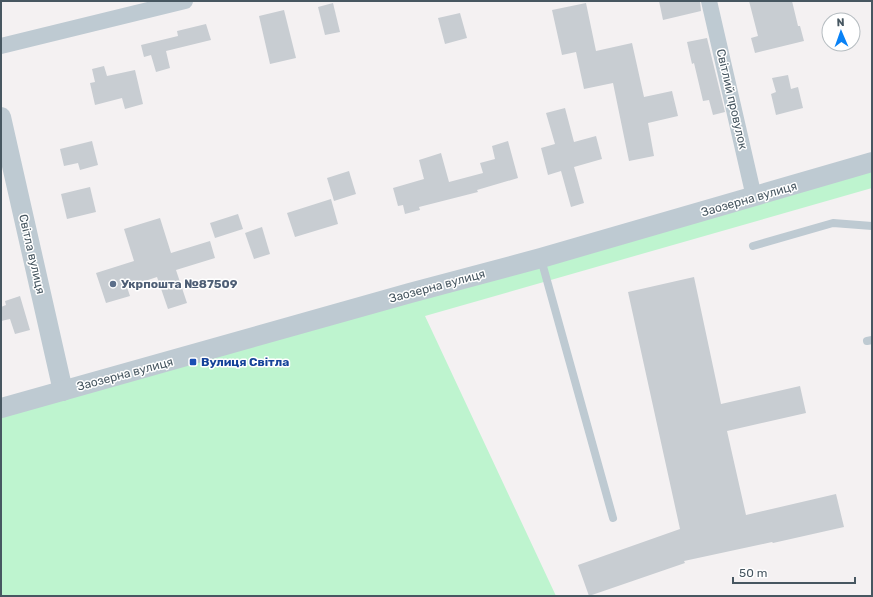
<svg xmlns="http://www.w3.org/2000/svg" width="873" height="597" font-family="Rubik,sans-serif">
  <style>
    .green { fill: #bef4cf }
    .building { fill: #c8cdd2 }
    .lines { fill: none; stroke-linecap: round; stroke-linejoin: round }
    .service { stroke: #becad2; stroke-width: 8 }
    .minor { stroke: #becad2; stroke-width: 16 }
    .tertiary { stroke: #becad2; stroke-width: 20 }
    .service-dot { fill: #5c6f8a; stroke: #fff; stroke-width: 1.5 }
    .transit-dot { fill: #1a4fb4; stroke: #fff; stroke-width: 1.5 }
    .labels { text-anchor: middle; dominant-baseline: central; stroke-width: 3; stroke-linejoin: round; paint-order: stroke }
    .street-label { font-size: 12px; fill: #475761; stroke: #fff }
    .service-label { font-size: 12px; font-weight: bold; fill: #4e5e75; stroke: #fff; text-anchor: start }
    .transit-label { font-size: 12px; font-weight: bold; fill: #164399; stroke: #fff; text-anchor: start }
  </style>
  <rect width="100%" height="100%" fill="#f4f1f2"/>
  <polygon class="green" points="872,162 872,188 425,316 556,596 1,596 1,408"/>
  <g class="building">
    <polygon points="659,1 700,1 701,11 663,20"/>
    <polygon points="749,1 792,1 798,26 800,26 804,41 755,53 751,38 758,36"/>
    <polygon points="333,3 340,32 325,35 318,7"/>
    <polygon points="586,3 596,51 632,43 644,97 672,91 678,116 648,123 654,156 629,161 613,83 584,89 576,52 562,55 552,10"/>
    <polygon points="284,10 296,58 270,64 259,16"/>
    <polygon points="460,13 467,38 445,44 438,18"/>
    <polygon points="206,24 211,40 166,51 170,68 156,72 151,55 144,57 141,45 178,36 177,31"/>
    <polygon points="707,38 725,112 713,115 709,100 703,101 694,63 692,64 687,42"/>
    <polygon points="104,66 107,76 135,70 143,104 125,109 122,98 95,105 90,83 95,82 92,69"/>
    <polygon points="788,75 791,89 798,87 803,108 776,115 771,94 776,92 772,78"/>
    <polygon points="565,108 574,142 596,136 602,159 574,167 584,203 571,207 561,171 548,175 541,148 555,144 546,113"/>
    <polygon points="92,141 98,165 80,170 78,163 64,166 60,149"/>
    <polygon points="508,141 518,178 477,190 478,192 419,207 420,210 405,214 403,205 398,206 393,188 424,179 419,160 441,153 449,182 483,173 480,163 495,159 492,146"/>
    <polygon points="349,171 356,194 334,201 327,178"/>
    <polygon points="90,187 96,212 67,219 61,194"/>
    <polygon points="331,199 338,224 295,237 287,213"/>
    <polygon points="238,214 243,229 215,238 210,223"/>
    <polygon points="160,218 171,253 210,241 215,258 176,270 187,303 168,309 157,277 127,287 130,296 106,303 96,273 134,261 124,229"/>
    <polygon points="262,227 270,254 254,259 245,233"/>
    <polygon points="694,277 721,404 800,386 806,413 727,431 746,515 836,494 844,527 773,543 772,542 684,561 685,563 589,596 578,565 680,529 628,292"/>
    <polygon points="20,296 30,330 15,334 10,319 1,321 1,307 6,305 5,301"/>
  </g>
  <g class="lines">
    <g class="service">
      <polyline points="753,246 833,223 872,226"/>
      <polyline points="541,259 613,518"/>
      <polyline points="867,341 872,340"/>
    </g>
    <g class="minor">
      <polyline points="709,1 754,197"/>
      <polyline points="1,46 185,1"/>
    </g>
    <g class="tertiary">
      <polyline points="1,117 63,391"/>
      <polyline points="1,408 410,293 541,258 872,162"/>
    </g>
  </g>
  <circle class="service-dot" cx="113" cy="284" r="4"/>
  <rect class="transit-dot" x="189" y="358" width="8" height="8" rx="2"/>
  <g class="labels">
    <g class="street-label">
      <text transform="translate(732 99) rotate(77)">Світлий провулок</text>
      <text transform="translate(749 199) rotate(-16)">Заозерна вулиця</text>
      <text transform="translate(32 254) rotate(77)">Світла вулиця</text>
      <text transform="translate(437 286) rotate(-15)">Заозерна вулиця</text>
      <text transform="translate(125 374) rotate(-15)">Заозерна вулиця</text>
    </g>
    <g class="service-label">
      <text x="121" y="284">Укрпошта №87509</text>
    </g>
    <g class="transit-label">
      <text x="201" y="362">Вулиця Світла</text>
    </g>
  </g>
  <rect width="873" height="597" fill="none" stroke="#475761" stroke-width="4"/>
  <g transform="translate(841 32) rotate(358)"><circle r="19" fill="#ffffff" stroke="#b5bcc0"/>
  <path d="M0-3L7 15L0 10L-7 15Z" fill="#0982f6"/>
  <text y="-6" font-size="11" font-weight="bold" text-anchor="middle" fill="#475761">N</text>
  </g>
  <path d="M733 577v6h122v-6" fill="none" stroke="#475761" stroke-width="2"/>
  <text x="739" y="577" font-size="12" fill="#475761" stroke="#ffffff" stroke-width="3" paint-order="stroke">50 m</text>
</svg>
